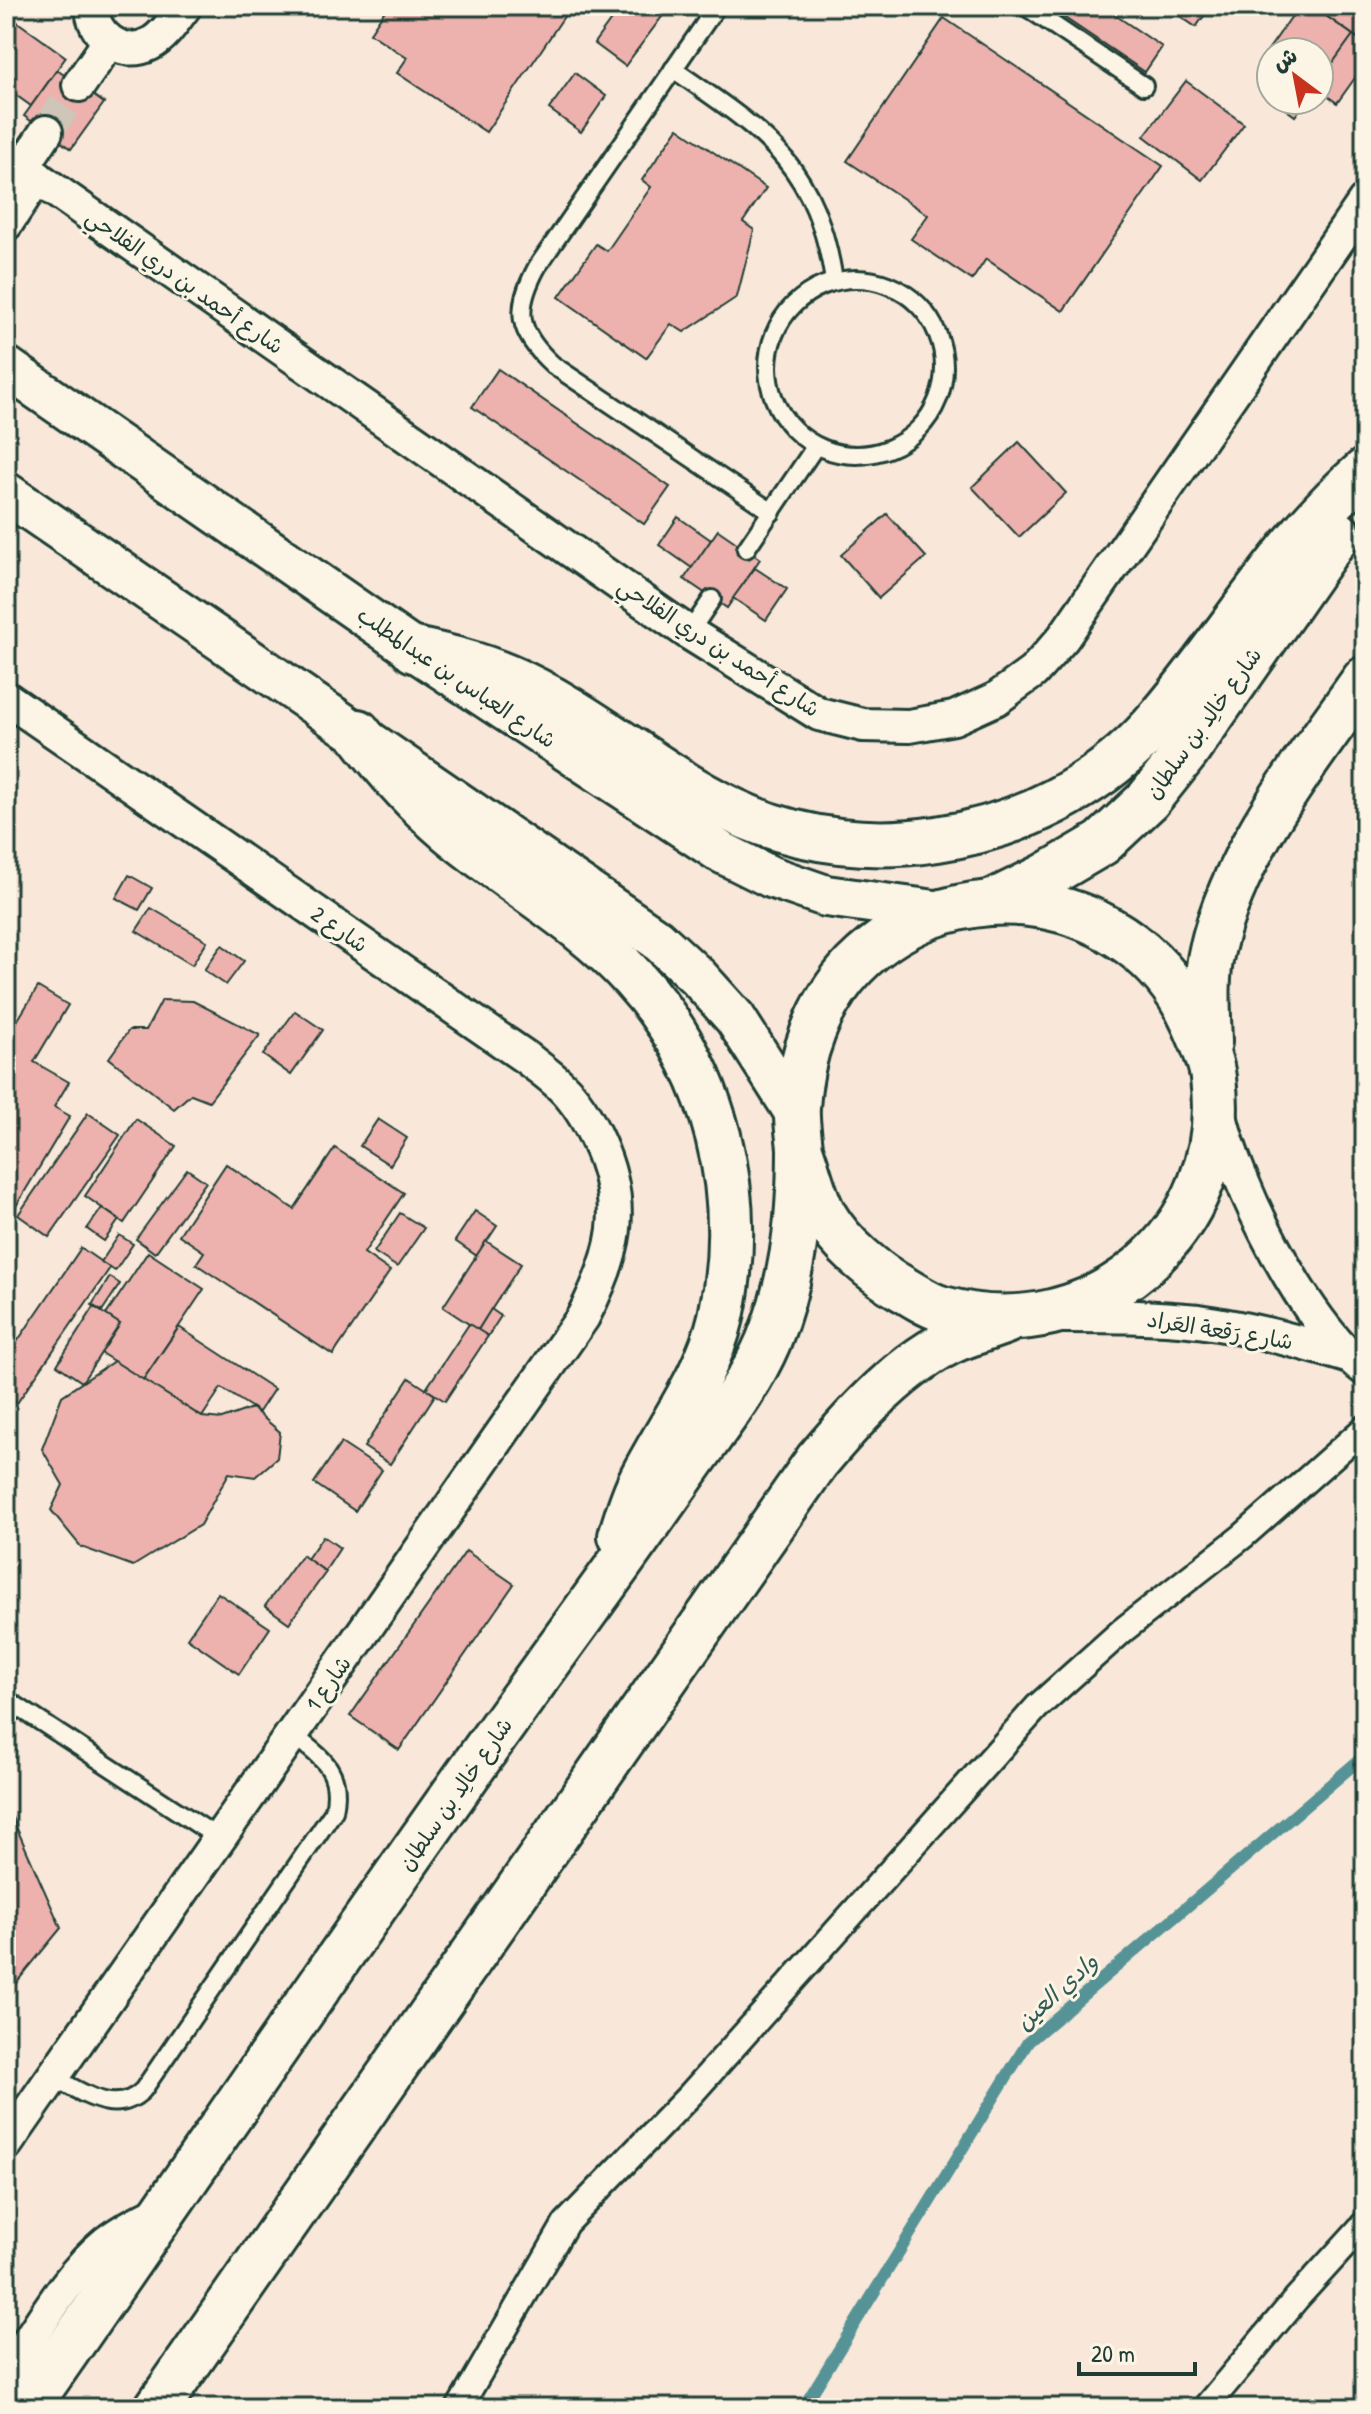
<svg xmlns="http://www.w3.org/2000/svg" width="1371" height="2414" font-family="'Patrick Hand','Playpen Sans Arabic',sans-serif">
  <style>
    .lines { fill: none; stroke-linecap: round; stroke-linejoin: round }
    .stream { stroke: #579396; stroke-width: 12 }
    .building { fill: #eeb2ae; stroke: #1f3d34; stroke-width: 2 }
    .minor-tunnel { stroke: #cdc6b9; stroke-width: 32; stroke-dasharray: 32 16; stroke-linecap: butt }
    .service-casing { stroke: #1f3d34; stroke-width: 22 }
    .pedestrian-casing { stroke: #1f3d34; stroke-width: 30 }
    .minor-casing { stroke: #1f3d34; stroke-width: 38 }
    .tertiary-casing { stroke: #1f3d34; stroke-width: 46 }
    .primary-casing { stroke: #1f3d34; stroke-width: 50 }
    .service { stroke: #fcf5e5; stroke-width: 16 }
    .pedestrian { stroke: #fcf5e5; stroke-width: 24 }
    .minor { stroke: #fcf5e5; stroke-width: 32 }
    .tertiary { stroke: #fcf5e5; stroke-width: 40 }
    .primary { stroke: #fcf5e5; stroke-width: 44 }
    .labels { text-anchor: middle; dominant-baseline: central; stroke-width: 6; stroke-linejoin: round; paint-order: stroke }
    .street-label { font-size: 22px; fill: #1f3d34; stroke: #fcf5e5 }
    .water-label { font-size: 24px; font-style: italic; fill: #325a55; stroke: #fcf5e5 }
  </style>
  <rect width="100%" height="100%" fill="#f9e8da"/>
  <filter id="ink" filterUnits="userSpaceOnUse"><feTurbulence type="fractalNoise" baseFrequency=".0125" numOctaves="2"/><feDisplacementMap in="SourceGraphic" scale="16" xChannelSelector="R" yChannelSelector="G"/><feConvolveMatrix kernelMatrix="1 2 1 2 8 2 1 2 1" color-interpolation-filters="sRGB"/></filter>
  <g filter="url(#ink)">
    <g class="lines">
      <polyline class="stream" points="803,2408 1028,2042 1365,1755"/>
    </g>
    <g class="building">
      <polygon points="388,6 571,6 486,132 397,73 407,58 370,33"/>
      <polygon points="621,6 670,6 625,66 594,43"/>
      <polygon points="1047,6 1102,6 1162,47 1145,72"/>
      <polygon points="1165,6 1211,6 1196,27"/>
      <polygon points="1299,6 1312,6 1353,35 1319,82 1319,52 1271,52 1271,56 1266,53"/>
      <polygon points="1312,6 1358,6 1365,11 1365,43"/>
      <polygon points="12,18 66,57 31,106 6,88 6,27"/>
      <polygon points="944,18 1163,166 1063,311 986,259 972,280 911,239 928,215 847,161"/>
      <polygon points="1353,35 1365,43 1365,64 1337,103 1319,90 1319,82"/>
      <polygon points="57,70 104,103 71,149 24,116"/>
      <polygon points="575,73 606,96 581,132 549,109"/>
      <polygon points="1186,81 1244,124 1202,180 1144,136"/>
      <polygon points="1273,100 1307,100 1295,116"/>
      <polygon points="678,128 766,188 743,222 754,230 737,297 684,332 671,324 646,358 559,297 596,244 607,251 651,187 642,180"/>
      <polygon points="498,369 670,487 644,524 472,407"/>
      <polygon points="1019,442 1066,493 1019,537 972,487"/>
      <polygon points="887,514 926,557 879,598 841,555"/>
      <polygon points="678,517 711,540 692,568 659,545"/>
      <polygon points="718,530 760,559 727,608 684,579"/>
      <polygon points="755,568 787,589 766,620 733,598"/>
      <polygon points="129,875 152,888 139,910 116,898"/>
      <polygon points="151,908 207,941 192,965 136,931"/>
      <polygon points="222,945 244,961 226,985 204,970"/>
      <polygon points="38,987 68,1005 34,1062 69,1082 54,1107 70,1116 10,1216 6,1213 6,1039"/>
      <polygon points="162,1000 193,1001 260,1035 209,1101 191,1094 174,1109 109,1058 129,1030 146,1030"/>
      <polygon points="295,1011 323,1030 291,1075 263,1055"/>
      <polygon points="88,1113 120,1135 49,1237 18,1215"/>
      <polygon points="136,1119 176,1146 124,1223 85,1196"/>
      <polygon points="378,1119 407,1138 390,1165 360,1146"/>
      <polygon points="335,1148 404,1193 364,1253 390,1271 333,1355 196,1264 204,1252 179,1235 226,1164 294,1209"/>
      <polygon points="187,1169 206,1182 155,1253 136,1239"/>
      <polygon points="102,1208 119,1220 104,1241 87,1229"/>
      <polygon points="475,1211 497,1226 477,1256 455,1241"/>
      <polygon points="400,1213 424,1228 397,1267 374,1252"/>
      <polygon points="119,1235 133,1244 115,1271 101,1262"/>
      <polygon points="486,1241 521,1264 478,1330 443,1307"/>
      <polygon points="81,1248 110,1268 17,1403 6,1395 6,1358"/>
      <polygon points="148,1252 204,1289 143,1380 101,1353 120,1324 106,1315"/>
      <polygon points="110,1277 120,1284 102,1311 92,1305"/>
      <polygon points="94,1307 120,1324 82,1382 57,1365"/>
      <polygon points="491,1309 501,1316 488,1336 478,1330"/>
      <polygon points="469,1324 488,1336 445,1401 426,1389"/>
      <polygon points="179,1327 274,1389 259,1412 221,1388 202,1417 143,1380"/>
      <polygon points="114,1361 202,1417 222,1419 252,1408 280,1432 277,1458 255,1477 229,1473 200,1525 133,1566 81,1547 51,1510 63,1485 42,1449 62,1396"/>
      <polygon points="409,1378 435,1395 390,1464 364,1447"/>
      <polygon points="341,1443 382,1470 355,1511 314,1483"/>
      <polygon points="323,1536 340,1548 325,1571 307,1559"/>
      <polygon points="466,1551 514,1584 399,1750 350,1716"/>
      <polygon points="302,1555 326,1572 289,1623 265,1606"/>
      <polygon points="218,1593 270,1628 239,1674 187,1638"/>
      <polygon points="6,1804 61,1928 12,1988 6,1984"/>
    </g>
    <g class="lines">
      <polyline class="minor-tunnel" points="46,132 79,85"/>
      <defs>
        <g id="service">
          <path d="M717,6L537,267C514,310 517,332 553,365L772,512"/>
          <polyline points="1025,6 1144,86"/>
          <path d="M673,69C765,133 815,162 834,280"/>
          <circle cx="856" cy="367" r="88"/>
          <polyline points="746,549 815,447"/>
          <polyline points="689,633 712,599"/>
          <polyline points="6,1699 220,1839"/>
          <path d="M53,2077C82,2092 115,2118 143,2090L334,1811C343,1769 321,1758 292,1734"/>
        </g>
        <g id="pedestrian">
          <polyline points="459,2408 566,2223 691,2094 1037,1707 1123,1630 1243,1536 1365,1428"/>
          <polyline points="1205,2408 1296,2299 1365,2223"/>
        </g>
        <g id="minor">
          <path d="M92,6C92,35 121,59 150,44C165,36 175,19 185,6"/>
          <polyline points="79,85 109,42"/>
          <polyline points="6,156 689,633 819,714 863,725 909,726 954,718 996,699 1033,672 1063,638 1365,201"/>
          <polyline points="22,168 46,132"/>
          <polyline points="6,224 37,177"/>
          <path d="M6,698L528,1059C539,1068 551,1076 561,1086C577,1101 589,1122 598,1142C628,1208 615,1255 583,1317L6,2144"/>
          <path d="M1219,1110C1233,1181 1306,1327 1365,1369"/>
          <path d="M1063,1316C1108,1316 1153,1316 1198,1321C1249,1328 1298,1341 1347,1356"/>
          <path d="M6,2375C37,2331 65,2276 107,2242C124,2229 142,2220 161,2211"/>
        </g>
        <g id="tertiary">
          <polyline points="6,367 414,650 719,851 771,877 826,896 942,912"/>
          <polyline points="6,493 657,939 698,977 735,1018 796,1114"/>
        </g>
        <g id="primary">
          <path d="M414,650C446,657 477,664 507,677C593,713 662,781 747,817C806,842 874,849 937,839C1018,827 1098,788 1153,726C1226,644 1280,543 1365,471"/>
          <path d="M358,732C385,768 414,801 448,830C508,881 580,919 633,978C717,1070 747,1196 721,1317C708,1373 674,1419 647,1469C635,1490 628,1513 621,1536"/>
          <polyline points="995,901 1044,877 1102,843 1148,800 1187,751 1338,534"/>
          <path d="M1209,1042C1208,1012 1205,979 1212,950C1235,850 1307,761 1365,679"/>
          <path d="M27,2408C184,2184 336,1958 495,1736C558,1648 622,1562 684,1473C713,1431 748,1389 768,1342C784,1303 793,1262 797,1219C799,1197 800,1172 800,1149C799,1135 796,1121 797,1107C800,1056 818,1004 854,966C957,861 1136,890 1195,1025C1202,1042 1211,1059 1213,1078C1233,1232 1091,1351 943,1309C930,1306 917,1297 905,1290C876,1274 841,1245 824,1215C813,1195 808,1170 800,1149"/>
          <path d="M157,2408L817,1461C855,1416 904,1361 958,1338C974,1332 990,1327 1006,1321"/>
        </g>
      </defs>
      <use href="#service" class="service-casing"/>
      <use href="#pedestrian" class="pedestrian-casing"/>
      <use href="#minor" class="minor-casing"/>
      <use href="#tertiary" class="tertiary-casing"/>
      <use href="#primary" class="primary-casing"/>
      <use href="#service" class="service"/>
      <use href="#pedestrian" class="pedestrian"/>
      <use href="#minor" class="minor"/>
      <use href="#tertiary" class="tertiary"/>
      <use href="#primary" class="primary"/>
    </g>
  </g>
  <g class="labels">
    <g class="street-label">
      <text transform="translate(185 281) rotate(35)">شارع أحمد بن دري الفلاحي</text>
      <text transform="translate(719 647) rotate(33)">شارع أحمد بن دري الفلاحي</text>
      <text transform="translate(457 677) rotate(34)">شارع العباس بن عبدالمطلب</text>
      <text transform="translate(1203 723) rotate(-54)">شارع خالِد بن سلطان</text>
      <text transform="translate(340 929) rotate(35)">شارع 2</text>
      <text transform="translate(1220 1330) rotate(9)">شارع رَقعة العَراد</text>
      <text transform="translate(328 1683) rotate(-55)">شارع 1</text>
      <text transform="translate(455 1794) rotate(-55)">شارع خالِد بن سلطان</text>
    </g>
    <g class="water-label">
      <text transform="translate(1056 1991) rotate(-42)">وادي العين</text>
    </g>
  </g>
  <rect width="1371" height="2414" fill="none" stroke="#fcf5e5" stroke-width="32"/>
  <rect x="16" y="16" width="1339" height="2382" fill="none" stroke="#1f3d34" stroke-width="3" filter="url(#ink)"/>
  <g transform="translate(1295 76) rotate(328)"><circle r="38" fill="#fcf5e5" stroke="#a4ab9e" stroke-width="2"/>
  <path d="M0-6L14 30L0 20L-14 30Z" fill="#c8321e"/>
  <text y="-12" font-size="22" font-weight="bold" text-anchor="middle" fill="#1f3d34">ش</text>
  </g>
  <path d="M1079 2362v12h116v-12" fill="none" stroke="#1f3d34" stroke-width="4"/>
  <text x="1091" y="2362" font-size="24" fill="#1f3d34" stroke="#fcf5e5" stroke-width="6" paint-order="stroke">20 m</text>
</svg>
